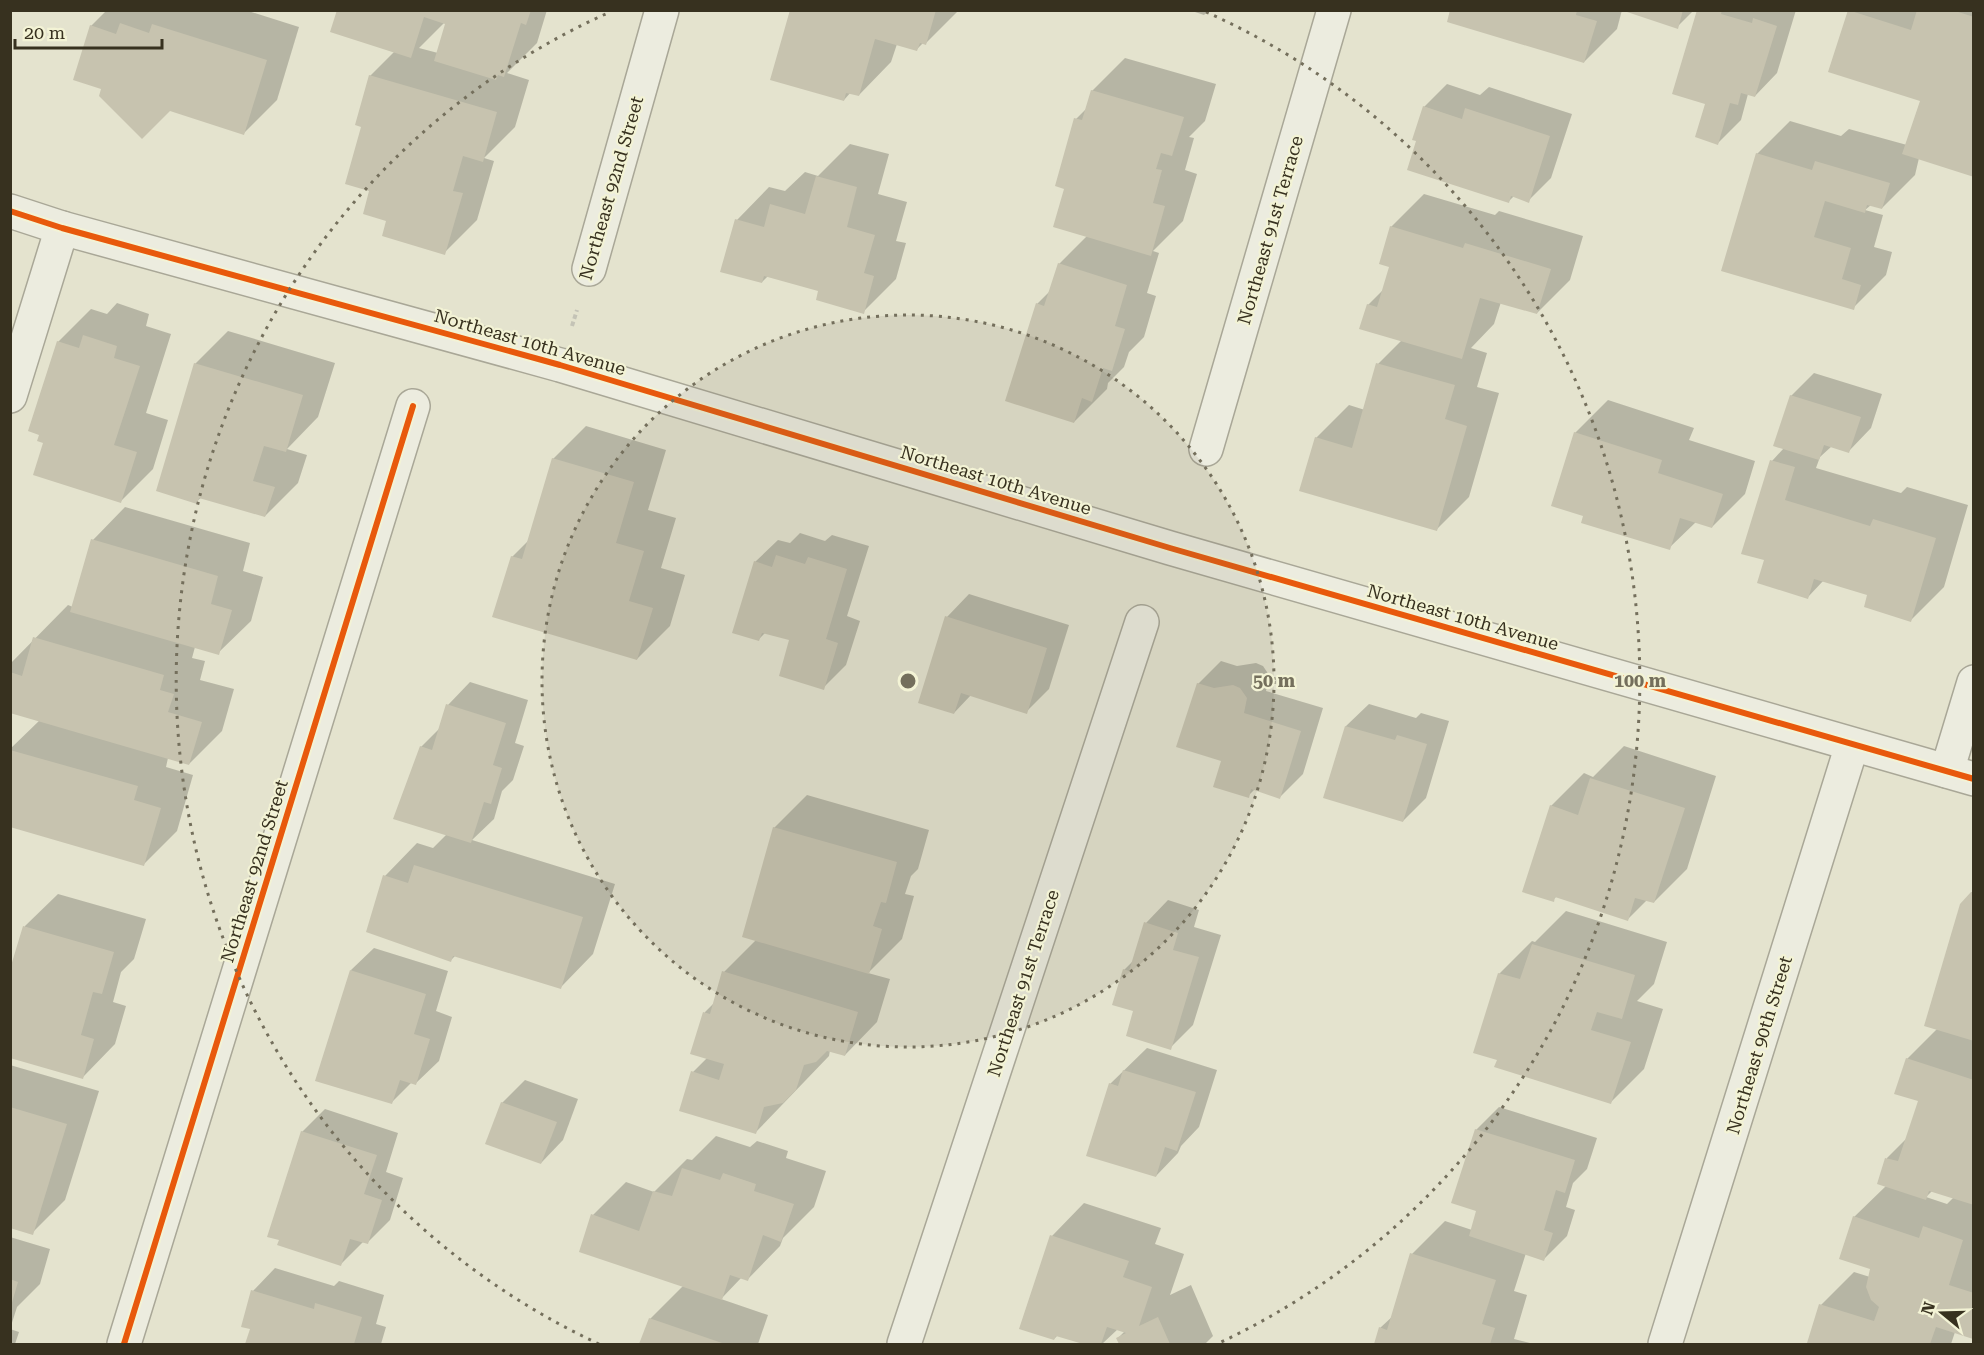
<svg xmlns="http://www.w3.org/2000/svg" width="1984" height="1355" font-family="'Roboto Serif',serif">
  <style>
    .shadow { fill: #0003; fill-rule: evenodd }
    .building { fill: #c7c3af }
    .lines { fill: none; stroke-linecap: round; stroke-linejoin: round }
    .minor-casing { stroke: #a9a797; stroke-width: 36 }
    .path { stroke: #c4c3b6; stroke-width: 4; stroke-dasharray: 4.5 3; stroke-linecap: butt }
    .minor { stroke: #ececdf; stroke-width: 33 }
    .cycleway-casing { stroke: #f3f3d5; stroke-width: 10 }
    .cycleway { stroke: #e8590c; stroke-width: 6 }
    .ring { fill: none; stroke: #746f5c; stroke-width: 3; stroke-dasharray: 3 6 }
    .labels { text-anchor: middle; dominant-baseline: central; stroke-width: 4.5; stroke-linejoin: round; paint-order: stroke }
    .street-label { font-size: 18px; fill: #37311f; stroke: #f3f3d5 }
    .centre { fill: #746f5c; stroke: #f3f3d5; stroke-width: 3 }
    .ring-label { font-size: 18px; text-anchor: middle; font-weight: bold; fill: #746f5c; stroke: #f3f3d5; stroke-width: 4.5; stroke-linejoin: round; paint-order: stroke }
  </style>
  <rect width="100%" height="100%" fill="#e4e3ce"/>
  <g class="shadow">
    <polygon points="107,10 245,10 299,27 277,100 244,133 103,88 91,26"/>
    <path d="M338,10H547L537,43L507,73L529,80L515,127L484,158L494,161L477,220L444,253L388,220L363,126L370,76L395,51ZM444,23H447L438,53L419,48Z"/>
    <polygon points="791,10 959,10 926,43 924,42 917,49 897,44 891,62 859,95 851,92 844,100"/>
    <polygon points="1189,10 1209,10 1204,15"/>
    <polygon points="1452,10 1622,10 1617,29 1584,62"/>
    <polygon points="1624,10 1694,10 1677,27"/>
    <polygon points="1699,10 1796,10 1777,73 1755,96 1748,94 1741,120 1718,143 1707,103"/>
    <polygon points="1974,10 1974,175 1919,158 1915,175 1882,208 1871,205 1865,210 1883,215 1874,247 1892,252 1886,275 1853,308 1757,154 1790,121 1841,136 1849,129 1907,145 1921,100 1849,11"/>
    <polygon points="1125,58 1216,84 1205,121 1189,137 1194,138 1185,170 1197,174 1183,221 1153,251 1159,253 1147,293 1156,296 1144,337 1129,352 1124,367 1108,383 1107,389 1074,422 1037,304 1051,290 1059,264 1088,235 1066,188 1076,119 1088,107 1092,91"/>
    <polygon points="1447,84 1480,95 1489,87 1572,114 1551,178 1528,201 1514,196 1508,202 1418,139 1424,107"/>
    <polygon points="850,144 889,154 878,194 907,202 896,241 906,243 896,279 863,312 820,290 768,276 762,282 737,220 769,187 785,191 805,172 818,176"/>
    <polygon points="1424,194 1495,215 1499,211 1583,236 1570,280 1537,313 1501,302 1494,324 1471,348 1487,353 1477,387 1499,393 1469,497 1436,530 1316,438 1349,405 1365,410 1378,364 1402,340 1368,305 1384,289 1391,266 1391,227"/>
    <polygon points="117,303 149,314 146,326 171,334 146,413 168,420 153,469 120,502 45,442 58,342 91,309 107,314"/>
    <polygon points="228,331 335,363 318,417 287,449 307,455 298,483 265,516 202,497 196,502 195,364"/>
    <polygon points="1814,373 1882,394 1871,428 1849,451 1832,446 1820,457 1816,468 1901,493 1907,487 1968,505 1944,587 1911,620 1869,594 1824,580 1808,597 1766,559 1772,461 1784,448 1791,396"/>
    <polygon points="1608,400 1694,428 1689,440 1755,461 1745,494 1712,527 1696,522 1669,548 1585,516 1575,433"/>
    <polygon points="586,426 666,450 648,510 676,518 661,568 685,575 670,626 637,659 512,557 529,540 553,459"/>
    <polygon points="125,507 250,543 243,571 263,577 251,621 218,653 195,647 192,658 205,661 200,680 234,689 222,731 189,764 168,758 166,767 193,775 177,831 144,864 10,825 10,749 40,720 10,711 10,664 68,605 73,607 93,540"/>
    <polygon points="800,533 825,541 832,535 869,546 847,616 860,621 846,665 823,688 791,639 766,632 759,639 755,562 778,540 790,543"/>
    <polygon points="969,594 1069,625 1049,689 1026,712 971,695 954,713 947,617"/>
    <polygon points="1221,661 1237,666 1256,663 1263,666 1269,675 1266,691 1323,708 1303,774 1280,797 1255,789 1248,796 1223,760 1198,684"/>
    <polygon points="470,682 528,700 515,743 524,746 513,780 502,791 494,819 472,840 615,884 593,954 561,987 456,955 451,960 385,876 417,843 433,848 447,834 421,747 441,727 448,705"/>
    <polygon points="1369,704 1416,718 1421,713 1449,721 1426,798 1403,821 1325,797 1346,726"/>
    <polygon points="1624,746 1716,776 1687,869 1654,902 1647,900 1628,919 1557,896 1553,900 1551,806 1584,773 1593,777"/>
    <polygon points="807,795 929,830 918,869 911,876 905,894 914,896 902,939 868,973 890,979 877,1022 845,1055 830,1050 829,1056 755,1133 693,1072 707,1058 692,1053 705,1012 714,1003 724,972 756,940 774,828"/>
    <path d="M1974,892V1336L1955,1332L1951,1344H1818L1809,1342L1821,1305L1854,1272L1870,1277L1872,1268L1854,1217L1886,1186L1887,1158L1907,1138L1919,1100L1907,1059L1937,1029ZM1933,1190L1954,1197L1947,1204L1926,1197Z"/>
    <polygon points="58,894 146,919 134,959 121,972 113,1002 126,1006 115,1044 83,1077 10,1056 10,967 13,964 25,926"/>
    <polygon points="1168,900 1199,910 1194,927 1221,935 1193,1025 1170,1048 1135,1010 1124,970 1134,960 1146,923"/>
    <polygon points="1566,911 1667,942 1654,984 1637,1001 1663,1009 1644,1069 1611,1102 1499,1059 1499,974 1532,941 1535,942"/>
    <polygon points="374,948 448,971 436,1011 452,1017 439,1061 416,1083 412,1082 391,1103 351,970"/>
    <polygon points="1147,1048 1217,1070 1199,1127 1181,1146 1178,1153 1156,1176 1110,1084"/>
    <polygon points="10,1065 99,1091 65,1200 32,1233 10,1226"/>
    <polygon points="525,1080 578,1099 563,1140 541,1163 502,1103"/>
    <polygon points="1499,1107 1597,1138 1587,1169 1573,1183 1566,1207 1575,1210 1567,1236 1544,1259 1526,1253 1514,1291 1527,1295 1514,1339 1534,1344 1375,1344 1380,1328 1394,1315 1412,1254 1445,1221 1472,1230 1478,1210 1476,1130"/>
    <polygon points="325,1109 398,1133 386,1172 403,1178 390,1220 367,1243 363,1242 341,1264 302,1132"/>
    <polygon points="716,1136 750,1147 757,1141 788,1151 786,1158 826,1171 814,1207 783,1238 780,1246 748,1279 742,1277 721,1299 768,1315 758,1344 760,1344 641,1344 650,1319 683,1286 593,1215 626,1182 654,1192 687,1159 692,1160"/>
    <polygon points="1084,1203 1161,1228 1155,1244 1184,1254 1170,1295 1191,1285 1213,1336 1205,1344 1121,1344 1118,1338 1125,1331 1118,1329 1102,1344 1088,1344 1058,1335 1054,1339 1052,1236"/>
    <polygon points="10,1237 50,1249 40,1284 17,1307 10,1329"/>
    <polygon points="275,1268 334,1286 339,1281 384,1295 376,1324 386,1327 381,1344 247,1344 252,1328 253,1291"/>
    <polygon points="10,1329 19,1332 15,1344 10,1344"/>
  </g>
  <g class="building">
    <polygon points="337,10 531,10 526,25 521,23 504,77 498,75 496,80 434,61 445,24 424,17 411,58 330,32"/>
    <polygon points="790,10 936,10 926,45 920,43 917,51 875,39 859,96 846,93 844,101 770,80"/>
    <polygon points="1450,10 1577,10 1576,15 1597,21 1584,63 1447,22"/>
    <polygon points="1621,10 1683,10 1678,29"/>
    <polygon points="1697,10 1722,10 1721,14 1752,23 1753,18 1777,26 1755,97 1741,93 1738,105 1730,103 1718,145 1695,137 1705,104 1672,94"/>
    <polygon points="1848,10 1911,30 1917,10 1952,10 1974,17 1974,177 1902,154 1920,101 1828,72"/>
    <polygon points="120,23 149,33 152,24 267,60 244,135 170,111 142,139 99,96 101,89 73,80 90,25 116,34"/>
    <polygon points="369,75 497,112 483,162 463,156 453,191 463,193 445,255 382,236 386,221 363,214 369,191 345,184 361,127 355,125"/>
    <polygon points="1091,90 1184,117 1172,156 1161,153 1156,169 1162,170 1153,203 1165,206 1151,256 1053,227 1064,189 1055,186 1074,118 1082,120"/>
    <polygon points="1423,106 1462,119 1465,108 1550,136 1529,203 1511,196 1509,203 1407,170 1416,141 1412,140"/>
    <polygon points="1756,153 1812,170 1815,161 1890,183 1882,209 1867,205 1865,213 1825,201 1814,237 1851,248 1842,279 1861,285 1854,310 1721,271"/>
    <polygon points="816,176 857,187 847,227 875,235 864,273 874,276 864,314 816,300 818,291 764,276 762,283 720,272 735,219 764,227 770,204 805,214"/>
    <polygon points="1390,226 1463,248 1465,243 1551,269 1537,314 1480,298 1462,359 1359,329 1367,304 1377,307 1389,267 1379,264"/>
    <polygon points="1058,263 1127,285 1115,326 1125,329 1112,371 1103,368 1092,402 1082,398 1074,423 1005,401 1036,303 1044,306"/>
    <polygon points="83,335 117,346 114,358 140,366 114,445 137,452 121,503 33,475 43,443 37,441 39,435 28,431 57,341 79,348"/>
    <polygon points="194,363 303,395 286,452 264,446 253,481 275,487 265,517 199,498 197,504 156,491"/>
    <polygon points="1376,363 1455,385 1445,419 1467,426 1437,531 1299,491 1315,437 1352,448"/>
    <polygon points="1790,395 1861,417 1849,453 1824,445 1819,460 1773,446"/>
    <polygon points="1574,432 1662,460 1658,473 1723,494 1712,528 1680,518 1670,550 1581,523 1583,516 1551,506"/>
    <polygon points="552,458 634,482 616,543 644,551 629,601 653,608 637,660 492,617 511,556 522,559"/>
    <polygon points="1770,460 1795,467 1785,500 1870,526 1873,519 1936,538 1911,622 1864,607 1867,595 1814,579 1808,599 1757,583 1764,560 1741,554"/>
    <polygon points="91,539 218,576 211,604 232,610 219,655 70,612"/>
    <polygon points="776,555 805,564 808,557 847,569 826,639 838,643 824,690 779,676 789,640 762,633 759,641 732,633 754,561 772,567"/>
    <polygon points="945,616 1047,648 1027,714 961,693 954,714 918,703"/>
    <polygon points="33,637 164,675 160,690 174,694 168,712 202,722 189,765 10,713 10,672 22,676"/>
    <polygon points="1197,683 1214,688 1233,685 1240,688 1247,698 1244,713 1301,731 1280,799 1251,789 1249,798 1213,787 1221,761 1176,747"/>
    <polygon points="446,704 506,723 493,765 502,768 491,804 484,802 471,843 393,819 420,746 432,750"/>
    <polygon points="1345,726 1395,740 1397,735 1427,744 1403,822 1323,798"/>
    <polygon points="10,750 138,786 134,800 161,808 144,866 10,827"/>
    <polygon points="1590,778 1685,808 1654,903 1635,898 1628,921 1555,897 1554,902 1522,892 1550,805 1578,815"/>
    <polygon points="773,827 897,862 886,903 881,902 873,926 882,929 869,974 742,937"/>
    <polygon points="414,865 583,917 561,989 453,956 451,962 366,932 383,875 408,883"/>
    <polygon points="1971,892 1974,892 1974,1041 1924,1026 1960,904"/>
    <polygon points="1144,922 1178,933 1173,950 1199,957 1171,1050 1126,1036 1133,1011 1112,1005 1123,969 1129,971"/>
    <polygon points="23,926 114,952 102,994 93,992 81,1035 94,1039 83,1079 10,1058 10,969"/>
    <polygon points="1532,944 1635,975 1622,1019 1597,1012 1591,1030 1631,1042 1611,1104 1494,1067 1497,1060 1473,1053 1498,973 1520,979"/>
    <polygon points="350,970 426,994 414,1034 430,1039 416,1085 400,1080 392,1104 315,1081"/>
    <polygon points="722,971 858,1012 845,1056 827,1051 816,1062 804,1065 796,1090 783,1103 764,1107 756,1134 679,1111 691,1071 719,1080 724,1064 690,1054 703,1012 710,1014"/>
    <polygon points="1906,1058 1974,1080 1974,1205 1929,1191 1926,1200 1877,1184 1885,1158 1898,1161 1918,1101 1894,1094"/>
    <polygon points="1123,1070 1196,1092 1177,1151 1165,1147 1156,1177 1086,1156 1109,1083 1118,1086"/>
    <polygon points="501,1102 557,1122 541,1164 485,1144"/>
    <polygon points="10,1107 67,1124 33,1235 10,1228"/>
    <polygon points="1475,1129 1575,1160 1565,1193 1556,1190 1544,1230 1553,1233 1544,1261 1469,1236 1476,1211 1451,1203"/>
    <polygon points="301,1131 377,1155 364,1194 382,1200 368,1244 350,1239 341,1266 277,1245 279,1240 267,1237"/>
    <polygon points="682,1168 720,1180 723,1173 756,1184 754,1191 794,1204 781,1242 763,1235 748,1281 730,1275 722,1300 579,1252 591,1214 639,1231 653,1191 672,1196"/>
    <polygon points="1853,1216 1919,1238 1923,1226 1963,1240 1949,1285 1974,1293 1973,1339 1936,1327 1930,1344 1813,1344 1807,1343 1819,1304 1874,1321 1879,1307 1871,1300 1866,1287 1870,1269 1839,1259"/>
    <polygon points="1050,1235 1129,1261 1123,1277 1152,1287 1139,1326 1158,1317 1170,1344 1119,1344 1116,1338 1126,1333 1107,1327 1101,1344 1083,1344 1056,1336 1054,1340 1019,1329"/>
    <polygon points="1410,1253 1496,1280 1482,1324 1495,1328 1490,1344 1374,1344 1379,1327 1387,1330"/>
    <polygon points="10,1279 18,1282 11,1306 10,1306"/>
    <polygon points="251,1290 314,1309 315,1303 362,1317 354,1344 245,1344 250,1329 241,1327"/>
    <polygon points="649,1318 725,1344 639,1344"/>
  </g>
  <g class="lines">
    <defs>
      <g id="minor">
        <polyline points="10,211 62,228 560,365 1170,548 1974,779"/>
        <polyline points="589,269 662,10"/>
        <polyline points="10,396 62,228"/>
        <polyline points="1206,449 1334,10"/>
        <polyline points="1947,771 1974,682"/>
        <polyline points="124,1344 413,406"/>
        <polyline points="904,1344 1142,622"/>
        <polyline points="1665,1344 1852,745"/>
      </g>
    </defs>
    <use href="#minor" class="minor-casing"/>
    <polyline class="path" points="572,326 577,310"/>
    <use href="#minor" class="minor"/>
    <defs>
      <g id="cycleway">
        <polyline points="10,211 62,228 560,365 1170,548 1974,779"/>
        <polyline points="124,1344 413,406"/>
      </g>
    </defs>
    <use href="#cycleway" class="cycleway-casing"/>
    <use href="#cycleway" class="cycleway"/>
  </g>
  <circle cx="908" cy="681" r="366" fill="#746f5c" fill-opacity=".12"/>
  <g class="ring">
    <circle cx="908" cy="681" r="366"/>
    <path d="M599 1344A732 732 0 0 1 610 12M1206 12A732 732 0 0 1 1217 1344"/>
  </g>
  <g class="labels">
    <g class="street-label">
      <text transform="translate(611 188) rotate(-74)">Northeast 92nd Street</text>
      <text transform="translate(1270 230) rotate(-74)">Northeast 91st Terrace</text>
      <text transform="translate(530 342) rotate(16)">Northeast 10th Avenue</text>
      <text transform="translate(996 480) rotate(17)">Northeast 10th Avenue</text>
      <text transform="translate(1463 617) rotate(16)">Northeast 10th Avenue</text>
      <text transform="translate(254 871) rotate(-73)">Northeast 92nd Street</text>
      <text transform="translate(1023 983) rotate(-72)">Northeast 91st Terrace</text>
      <text transform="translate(1759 1045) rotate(-73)">Northeast 90th Street</text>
    </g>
  </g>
  <circle cx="908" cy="681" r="9" class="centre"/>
  <g class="ring-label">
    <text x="1274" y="687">50 m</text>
    <text x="1640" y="687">100 m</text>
  </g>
  <rect width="1984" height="1355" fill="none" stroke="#37311f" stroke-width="24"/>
  <g transform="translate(1942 1313) rotate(289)" stroke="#f3f3d5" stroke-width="4.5" paint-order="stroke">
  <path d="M0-4.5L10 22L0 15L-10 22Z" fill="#37311f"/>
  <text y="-9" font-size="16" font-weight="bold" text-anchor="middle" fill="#37311f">N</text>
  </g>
  <path d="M15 39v9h147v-9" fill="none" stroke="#37311f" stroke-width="3"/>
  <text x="24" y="39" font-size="18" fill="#37311f" stroke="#f3f3d5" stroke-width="4.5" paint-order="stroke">20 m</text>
</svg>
